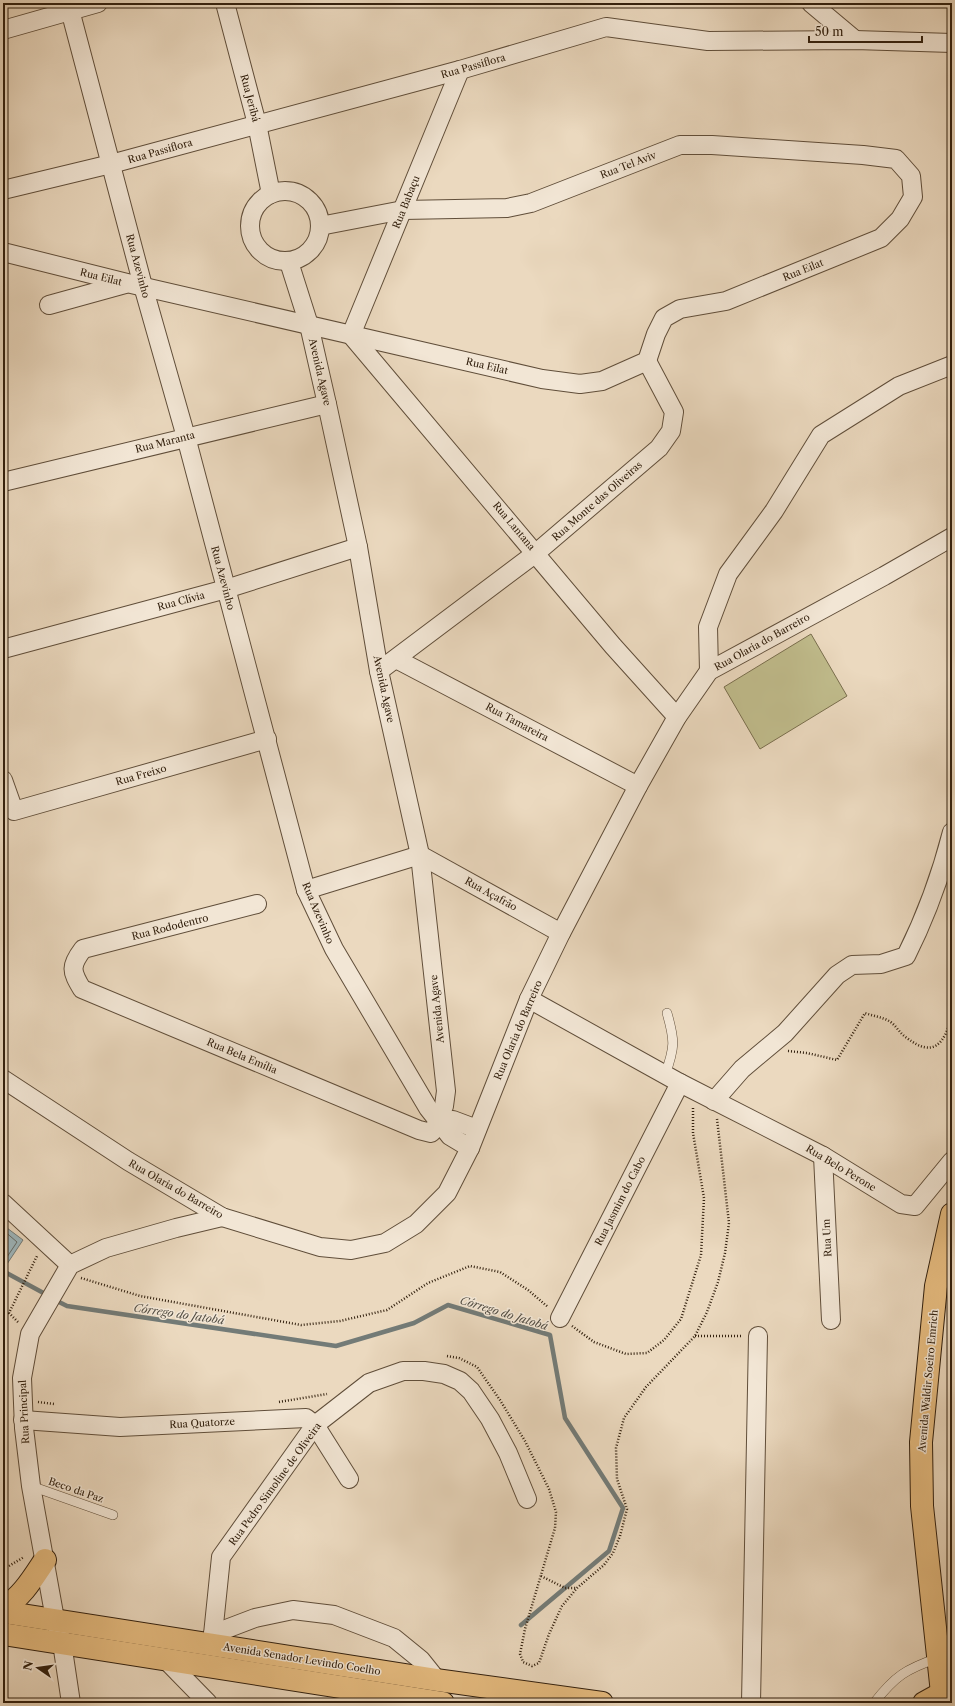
<svg xmlns="http://www.w3.org/2000/svg" width="955" height="1706" font-family="'Libre Caslon Text',serif">
  <style>
    .green { fill: #c0bc8c; stroke: #796e4d }
    .water { fill: #9eb7bd; stroke: #737b77 }
    .lines { fill: none; stroke-linecap: round; stroke-linejoin: round }
    .shore { stroke: #686c66; stroke-width: 1 }
    .stream { stroke: #737b77; stroke-width: 4.5 }
    .service-casing { stroke: #604e3a; stroke-width: 10 }
    .minor-casing { stroke: #604e3a; stroke-width: 20 }
    .primary-casing { stroke: #32200e; stroke-width: 24 }
    .path { stroke: #32200e; stroke-width: 2.5; stroke-dasharray: 1 2; stroke-linecap: butt }
    .service { stroke: #f2e6d5; stroke-width: 9 }
    .minor { stroke: #f2e6d5; stroke-width: 18 }
    .primary { stroke: #e6bc80; stroke-width: 22 }
    .labels { text-anchor: middle; dominant-baseline: central; stroke-width: 3; stroke-linejoin: round; paint-order: stroke }
    .street-label { font-size: 10px; fill: #32200e; stroke: #f2e6d5 }
    .water-label { font-size: 11px; font-style: italic; fill: #524d43; stroke: #f2e6d5 }
  </style>
  <rect width="100%" height="100%" fill="#ebd9bf"/>
  <filter id="stains"><feTurbulence type="fractalNoise" baseFrequency=".005" numOctaves="4"/><feColorMatrix values="0 0 0 0 .2 0 0 0 0 .09 0 0 0 0 .02 0 0 0 .5 -.17"/></filter>
  <radialGradient id="worn" r=".72"><stop offset=".6" stop-color="#630" stop-opacity="0"/><stop offset="1" stop-color="#630" stop-opacity=".3"/></radialGradient>
  <polygon class="green" points="811,634 847,696 760,749 724,687"/>
  <polygon class="water" points="3,1225 23,1240 3,1270"/>
  <g class="lines">
    <polyline class="shore" points="3,1230 17,1242 3,1263"/>
    <g class="stream">
      <polyline points="3,1271 49,1296"/>
      <polyline points="55,1300 67,1306 336,1346 414,1323 448,1305 550,1335 565,1418 623,1508 609,1551 521,1625"/>
    </g>
    <defs>
      <g id="service">
        <path d="M665,1075C675,1047 675,1041 667,1013"/>
        <polyline points="31,1486 113,1515"/>
        <path d="M874,1703C895,1676 906,1669 938,1658"/>
      </g>
      <g id="minor">
        <polyline points="225,3 257,124 271,194"/>
        <polyline points="811,3 855,40"/>
        <polyline points="70,10 143,286 186,437 306,890 334,949 428,1108 450,1136 470,1148"/>
        <polyline points="3,30 98,3"/>
        <polyline points="460,70 351,335 613,646 677,717"/>
        <polyline points="3,190 111,164 460,70 606,27 708,41 855,40 952,43"/>
        <circle cx="285" cy="226" r="35"/>
        <polyline points="3,252 127,283 542,379 580,384 602,381 647,361 656,334 664,318 680,309 726,301 881,238 900,219 913,197 911,176 896,159 863,155 712,145 680,145 531,203 507,208 403,210 320,226"/>
        <polyline points="49,305 125,284"/>
        <polyline points="3,482 327,404"/>
        <polyline points="3,649 226,589 358,547"/>
        <polyline points="396,659 638,786"/>
        <polyline points="379,671 536,553 659,448 671,431 674,412 647,361"/>
        <polyline points="709,671 708,627 728,574 774,511 821,435 899,386 952,365"/>
        <polyline points="3,780 14,811 267,739"/>
        <polyline points="306,890 420,855 561,933"/>
        <path d="M257,904L83,949C70,966 71,971 82,989L419,1130L431,1133L434,1130L444,1106L446,1091L420,855L379,671L358,547L327,404L309,325L289,262"/>
        <polyline points="529,999 680,1083 823,1156 901,1204 915,1206 952,1161"/>
        <polyline points="3,1079 128,1161 222,1217 320,1247 351,1250 385,1243 416,1224 447,1193 470,1148 529,999 561,933 638,786 677,717 709,671 884,576 952,537"/>
        <path d="M714,1101L742,1069L785,1033L837,975L852,965L881,964L906,956C926,916 941,875 952,832"/>
        <polyline points="437,1121 453,1120 477,1129"/>
        <polyline points="823,1156 831,1320"/>
        <polyline points="3,1203 70,1265"/>
        <polyline points="560,1318 680,1083"/>
        <polyline points="23,1420 120,1427 306,1418 315,1425 349,1479"/>
        <polyline points="213,1634 255,1618 293,1610 334,1615 394,1638 421,1660 437,1680"/>
        <polyline points="212,1644 221,1557 315,1425 369,1383 403,1371 424,1371 444,1374 460,1381 471,1391 490,1419 508,1453 527,1499"/>
        <polyline points="165,1659 208,1703"/>
        <polyline points="71,1703 62,1643 55,1619 31,1486 24,1428 22,1378 30,1334 70,1265 106,1248 176,1228 222,1217"/>
        <polyline points="751,1703 758,1336"/>
      </g>
      <g id="primary">
        <path d="M3,1608C22,1597 33,1578 45,1560"/>
        <polyline points="3,1612 437,1680 602,1703"/>
        <polyline points="3,1634 443,1703"/>
        <polyline points="942,1693 922,1506 921,1442 936,1286 952,1214"/>
        <polyline points="924,1703 942,1693 952,1693"/>
      </g>
    </defs>
    <use href="#service" class="service-casing"/>
    <use href="#minor" class="minor-casing"/>
    <use href="#primary" class="primary-casing"/>
    <g class="path">
      <path d="M788,1051L807,1053L837,1060L865,1013C873,1016 882,1017 889,1021C896,1025 900,1034 907,1038C934,1059 945,1043 952,1015"/>
      <polyline points="81,1278 140,1296 301,1325 340,1321 387,1310 428,1283 470,1266 500,1272 528,1290 548,1307"/>
      <polyline points="18,1322 9,1313 37,1256"/>
      <polyline points="572,1326 594,1342 626,1354 647,1353 664,1340 681,1319 701,1255 704,1198 693,1133 693,1108"/>
      <polyline points="695,1336 743,1336"/>
      <polyline points="447,1356 459,1358 477,1367 500,1400 525,1441 549,1489 556,1512 555,1528 525,1629 520,1654 523,1662 532,1666 539,1663 549,1634 562,1606 577,1588 604,1565 613,1553 620,1536 627,1509 617,1479 616,1448 624,1418 646,1387 695,1336 707,1312 718,1282 725,1253 729,1223 717,1119"/>
      <polyline points="38,1402 54,1404"/>
      <polyline points="279,1402 327,1394"/>
      <polyline points="3,1566 9,1566 24,1557"/>
      <polyline points="541,1576 565,1588 576,1588"/>
    </g>
    <use href="#service" class="service"/>
    <use href="#minor" class="minor"/>
    <use href="#primary" class="primary"/>
  </g>
  <g class="labels">
    <g class="street-label">
      <text transform="translate(473 66) rotate(-16)">Rua Passiflora</text>
      <text transform="translate(250 98) rotate(75)">Rua Jeribá</text>
      <text transform="translate(160 151) rotate(-16)">Rua Passiflora</text>
      <text transform="translate(628 165) rotate(-21)">Rua Tel Aviv</text>
      <text transform="translate(406 202) rotate(-68)">Rua Babaçu</text>
      <text transform="translate(138 266) rotate(75)">Rua Azevinho</text>
      <text transform="translate(803 270) rotate(-22)">Rua Eilat</text>
      <text transform="translate(101 277) rotate(14)">Rua Eilat</text>
      <text transform="translate(487 366) rotate(13)">Rua Eilat</text>
      <text transform="translate(320 372) rotate(77)">Avenida Agave</text>
      <text transform="translate(165 442) rotate(-14)">Rua Maranta</text>
      <text transform="translate(597 501) rotate(-41)">Rua Monte das Oliveiras</text>
      <text transform="translate(514 526) rotate(50)">Rua Lantana</text>
      <text transform="translate(223 578) rotate(75)">Rua Azevinho</text>
      <text transform="translate(181 601) rotate(-15)">Rua Clívia</text>
      <text transform="translate(762 642) rotate(-29)">Rua Olaria do Barreiro</text>
      <text transform="translate(384 689) rotate(78)">Avenida Agave</text>
      <text transform="translate(517 722) rotate(28)">Rua Tamareira</text>
      <text transform="translate(141 775) rotate(-16)">Rua Freixo</text>
      <text transform="translate(491 894) rotate(29)">Rua Açafrão</text>
      <text transform="translate(318 913) rotate(67)">Rua Azevinho</text>
      <text transform="translate(170 927) rotate(-14)">Rua Rododentro</text>
      <text transform="translate(437 1009) rotate(-96)">Avenida Agave</text>
      <text transform="translate(518 1030) rotate(-67)">Rua Olaria do Barreiro</text>
      <text transform="translate(242 1056) rotate(23)">Rua Bela Emília</text>
      <text transform="translate(841 1168) rotate(31)">Rua Belo Perone</text>
      <text transform="translate(176 1189) rotate(30)">Rua Olaria do Barreiro</text>
      <text transform="translate(620 1201) rotate(-63)">Rua Jasmim do Cabo</text>
      <text transform="translate(827 1238) rotate(-93)">Rua Um</text>
      <text transform="translate(928 1381) rotate(-85)">Avenida Waldir Soeiro Emrich</text>
      <text transform="translate(24 1412) rotate(-93)">Rua Principal</text>
      <text transform="translate(202 1423) rotate(-3)">Rua Quatorze</text>
      <text transform="translate(275 1484) rotate(-54)">Rua Pedro Simoline de Oliveira</text>
      <text transform="translate(76 1490) rotate(19)">Beco da Paz</text>
      <text transform="translate(302 1659) rotate(9)">Avenida Senador Levindo Coelho</text>
    </g>
    <g class="water-label">
      <text transform="translate(504 1313) rotate(17)">Córrego do Jatobá</text>
      <text transform="translate(179 1314) rotate(8)">Córrego do Jatobá</text>
    </g>
  </g>
  <rect width="955" height="1706" fill="none" stroke="#ebd9bf" stroke-width="16"/>
  <rect x="4" y="4" width="947" height="1698" fill="none" stroke="#32200e" stroke-width="2"/>
  <rect x="8" y="8" width="939" height="1690" fill="none" stroke="#32200e"/>
  <g transform="translate(38 1668) rotate(283)" stroke="#f2e6d5" stroke-width="3" paint-order="stroke">
  <path d="M0-3L7 15L0 10L-7 15Z" fill="#32200e"/>
  <text y="-6" font-size="11" font-weight="bold" text-anchor="middle" fill="#32200e">N</text>
  </g>
  <path d="M809 36v6h113v-6" fill="none" stroke="#32200e" stroke-width="2"/>
  <text x="815" y="36" font-size="12" fill="#32200e" stroke="#f2e6d5" stroke-width="3" paint-order="stroke">50 m</text>
  <rect width="100%" height="100%" filter="url(#stains)"/>
  <rect width="100%" height="100%" fill="url(#worn)"/>
</svg>
